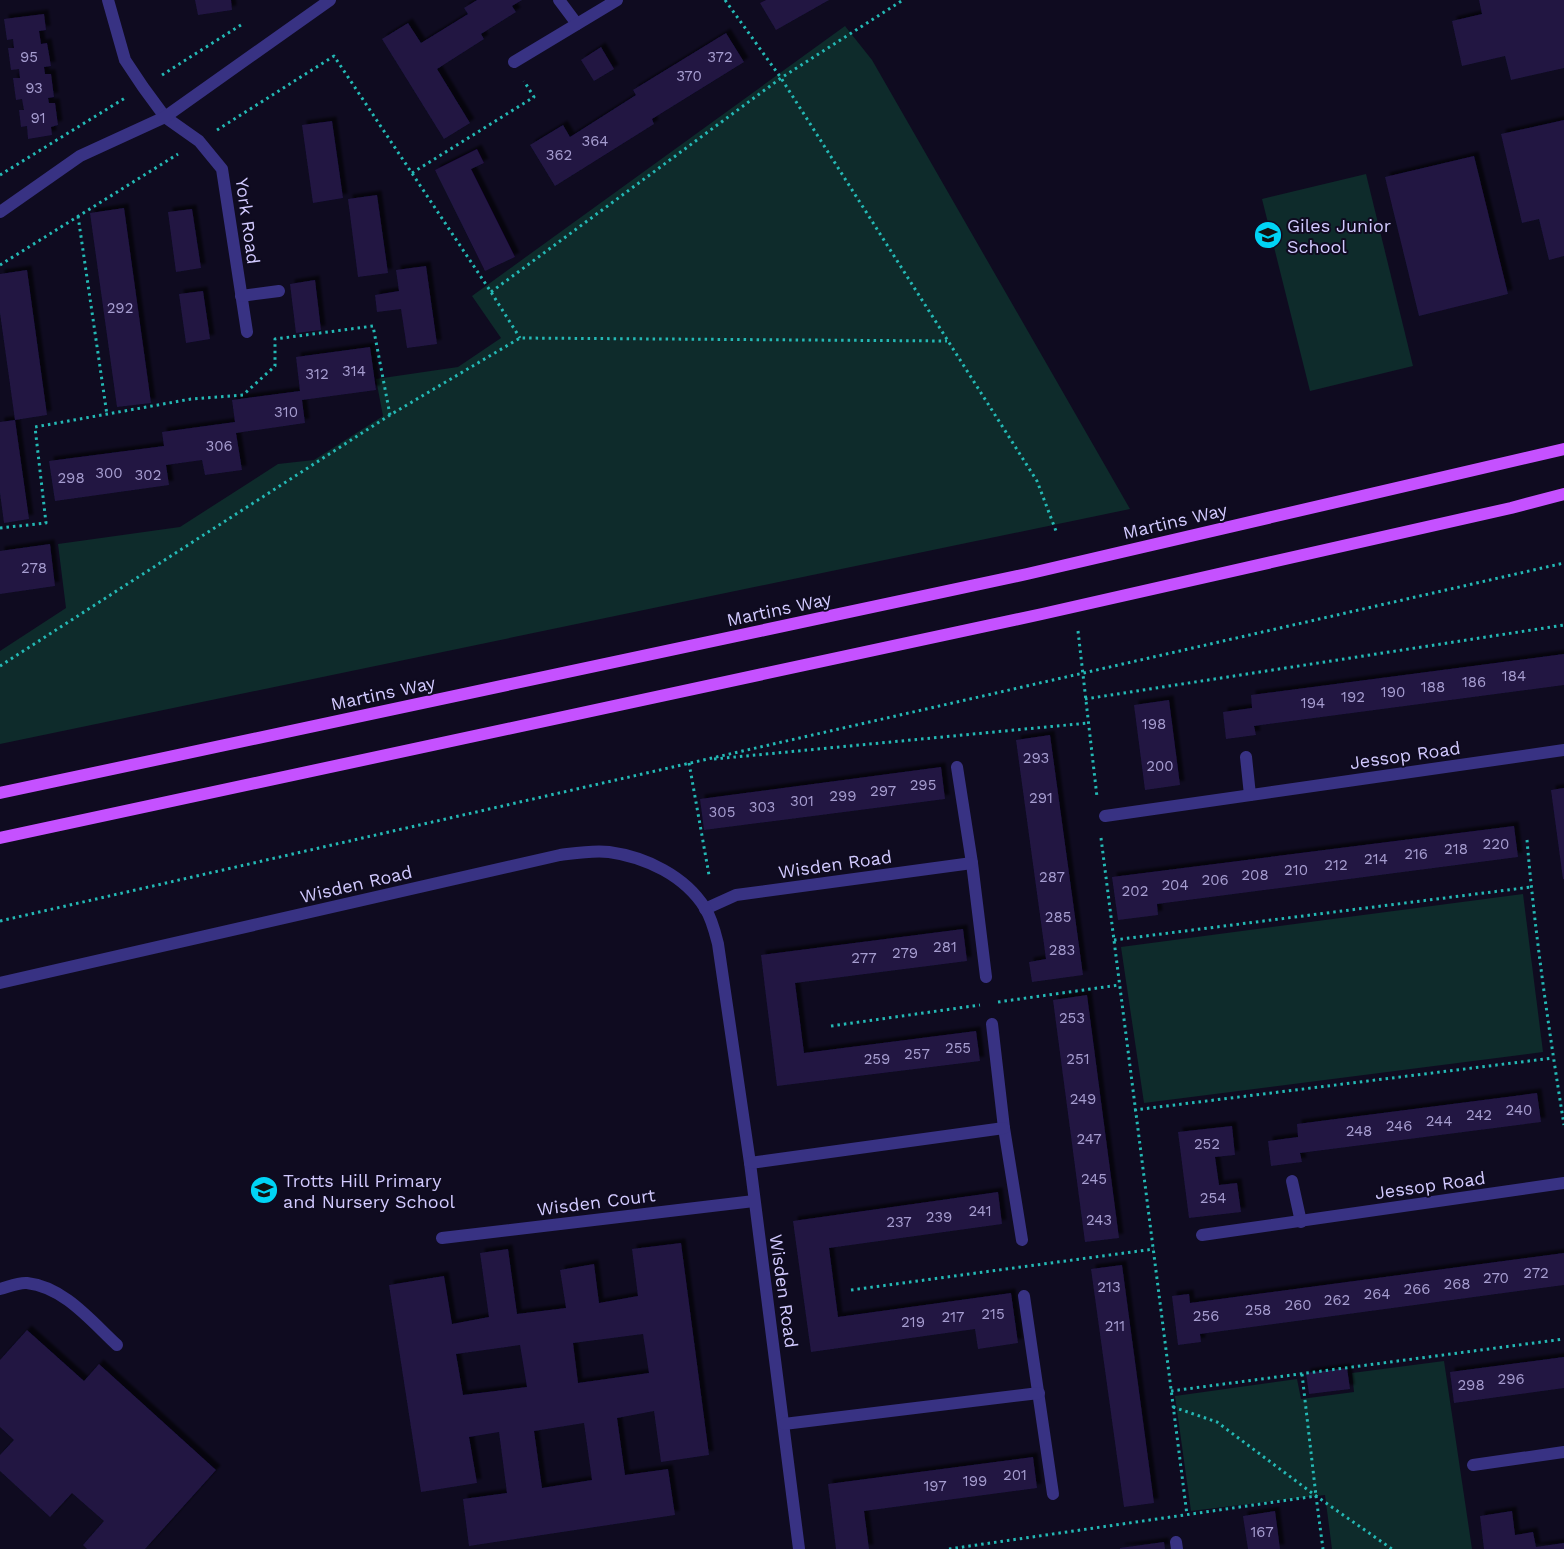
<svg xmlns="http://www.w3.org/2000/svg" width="1564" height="1549" font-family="'Work Sans',sans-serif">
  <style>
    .green { fill: #0e2b2b }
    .building { fill: #201643; fill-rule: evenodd; filter: url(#shadow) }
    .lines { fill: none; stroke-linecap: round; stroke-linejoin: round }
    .path { stroke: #24b9b5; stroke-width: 3; stroke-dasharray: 2.5 4; stroke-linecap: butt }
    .service { stroke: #383283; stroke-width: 12 }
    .minor { stroke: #383283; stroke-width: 12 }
    .primary { stroke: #c551ff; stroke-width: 12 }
    .labels { text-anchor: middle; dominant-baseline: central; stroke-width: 4; stroke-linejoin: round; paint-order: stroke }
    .number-label { font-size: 15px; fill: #a69dd0 }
    .street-label { font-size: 18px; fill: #d2caff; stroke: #0f0b20 }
    .poi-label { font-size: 18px; fill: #d2caff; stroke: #0f0b20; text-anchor: start }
  </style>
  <defs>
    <filter id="shadow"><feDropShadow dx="4.5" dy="-4.5" stdDeviation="1" flood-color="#0009"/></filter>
  </defs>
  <rect width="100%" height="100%" fill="#0f0b20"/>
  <g class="green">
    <polygon points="845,26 872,60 1130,509 0,744 0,651 66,608 58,544 180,527 278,464 314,460 383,416 376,379 458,367 501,338 472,296"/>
    <polygon points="1366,174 1413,366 1310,391 1262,199"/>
    <polygon points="1523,894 1543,1052 1144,1103 1121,947"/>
    <polygon points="1444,1361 1472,1549 1332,1549 1325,1495 1191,1511 1175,1396 1297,1379 1301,1399 1354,1392 1352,1373"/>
  </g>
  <g class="building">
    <polygon points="195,0 231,0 232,10 198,15"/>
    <polygon points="477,0 522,0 512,6 516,12 481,34 484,39 437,69 470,123 444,139 382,39 408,23 421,43 468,14 464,8"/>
    <polygon points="766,0 829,0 776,30 760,3"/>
    <polygon points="1479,0 1564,0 1564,68 1511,80 1505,56 1462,66 1452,21 1482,14"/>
    <polygon points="44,14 46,30 39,31 41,44 47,43 51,66 44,67 45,74 51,74 54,97 48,98 49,103 55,103 58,125 51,127 52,135 28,139 27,126 21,127 19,110 24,110 22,99 16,100 13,78 20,78 19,69 11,70 8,48 14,48 13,39 7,40 4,19"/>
    <polygon points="726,33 744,62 652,119 654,124 555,186 530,145 563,125 570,137 636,95 633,90"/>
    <polygon points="601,47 614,69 594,81 581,60"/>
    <polygon points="1564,120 1564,256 1549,260 1539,219 1522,223 1501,134"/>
    <polygon points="332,121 343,198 313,203 302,125"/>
    <polygon points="477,149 484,163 471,169 515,257 485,271 435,170"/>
    <polygon points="1474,156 1508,294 1419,316 1385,177"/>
    <polygon points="377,195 388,273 358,277 348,199"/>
    <polygon points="124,208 151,403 117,407 90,213"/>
    <polygon points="192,209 201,268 176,272 168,212"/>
    <polygon points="426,266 437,344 407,348 401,309 377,312 375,295 399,291 396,270"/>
    <polygon points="27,270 47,415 15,420 29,519 4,523 0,493 0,422 15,420 0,313 0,274"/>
    <polygon points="315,280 321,330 296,333 290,284"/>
    <polygon points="203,291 210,339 186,343 179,294"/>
    <polygon points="370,347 376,390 302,400 305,423 236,433 242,470 205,475 202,460 166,465 169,485 55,501 49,461 164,446 162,432 235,422 232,400 300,391 296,357"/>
    <polygon points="50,544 55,586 0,594 0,551"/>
    <polygon points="1564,654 1564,685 1254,726 1256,735 1226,739 1223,712 1252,708 1251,695"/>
    <polygon points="1169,700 1180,785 1145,790 1134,705"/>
    <polygon points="1050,735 1083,975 1032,982 1029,962 1046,959 1016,740"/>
    <polygon points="941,767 945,799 704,830 700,799"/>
    <polygon points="1564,788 1564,879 1563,879 1551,790"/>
    <polygon points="1514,826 1518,857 1157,904 1158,915 1118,920 1112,877"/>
    <polygon points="963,929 967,961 795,983 804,1053 976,1031 980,1061 777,1086 761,955"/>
    <polygon points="1087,995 1119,1238 1085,1242 1053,1000"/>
    <polygon points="1537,1093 1541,1122 1300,1153 1302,1162 1271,1166 1268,1141 1298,1137 1297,1124"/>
    <polygon points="1232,1126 1235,1155 1215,1157 1219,1185 1237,1183 1241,1212 1189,1218 1178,1132"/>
    <polygon points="998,1192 1002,1224 829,1248 838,1317 1011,1293 1018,1343 978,1349 975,1329 811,1352 793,1221"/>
    <path d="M681,1243L709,1455L661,1462L654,1411L617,1418L625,1475L668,1469L675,1515L469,1546L463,1499L507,1493L499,1432L469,1437L477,1483L421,1492L389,1285L444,1276L452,1324L489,1317L480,1253L508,1249L517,1314L566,1308L560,1270L594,1264L599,1303L638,1296L632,1249ZM643,1334L649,1373L578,1383L573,1343ZM520,1345L527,1387L463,1395L456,1354ZM584,1423L592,1480L542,1488L534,1431Z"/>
    <polygon points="1564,1253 1564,1285 1200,1334 1201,1342 1178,1345 1172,1296 1189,1294 1190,1303"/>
    <polygon points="1122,1265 1154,1503 1124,1507 1091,1269"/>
    <polygon points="27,1330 84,1381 99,1364 216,1470 145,1549 87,1549 83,1545 104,1521 72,1493 50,1517 0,1471 0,1455 14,1440 0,1427 0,1360"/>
    <polygon points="1564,1357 1564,1388 1454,1403 1450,1372"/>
    <polygon points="1347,1368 1350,1389 1309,1394 1306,1373"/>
    <polygon points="1033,1457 1037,1488 864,1511 869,1549 836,1549 828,1484"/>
    <polygon points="1275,1511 1280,1549 1248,1549 1243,1516"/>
    <polygon points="1512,1511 1515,1535 1533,1532 1536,1547 1564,1543 1564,1549 1484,1549 1480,1516"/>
    <polygon points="1164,1542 1165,1549 1120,1549 1120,1548"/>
  </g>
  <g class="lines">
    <g class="path">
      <polyline points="725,0 781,78 1037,481 1056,531"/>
      <polyline points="162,75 244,23"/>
      <polyline points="217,130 334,56 491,292 520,338"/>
      <polyline points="412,173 534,97 524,81"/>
      <polyline points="0,175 125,98"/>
      <polyline points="78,216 107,415"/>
      <polyline points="0,265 178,154"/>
      <polyline points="491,292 781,78 903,0"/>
      <polyline points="0,528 46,523 35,427 191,399 243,395 275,366 275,339 373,326 390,415"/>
      <polyline points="1078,631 1097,797"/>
      <polyline points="0,666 390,415 520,338 947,341"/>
      <polyline points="1085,699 1564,625"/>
      <polyline points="714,759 1088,723"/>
      <polyline points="689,763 709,875"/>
      <polyline points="1101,838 1187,1515"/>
      <path d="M1527,840C1535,935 1549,1031 1564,1125"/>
      <polyline points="0,921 1564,563"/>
      <polyline points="1114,940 1531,887"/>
      <polyline points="998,1002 1119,985"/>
      <polyline points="831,1026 980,1005"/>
      <polyline points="1134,1110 1553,1058"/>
      <polyline points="851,1290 1154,1249"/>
      <polyline points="1302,1374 1316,1496"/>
      <polyline points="1171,1391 1564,1339"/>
      <polyline points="1173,1407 1217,1422 1316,1496 1392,1549"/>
      <polyline points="949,1549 1316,1496 1323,1549"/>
    </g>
    <g class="service">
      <polyline points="442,1238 754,1201"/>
      <path d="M0,1289C8,1287 19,1282 27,1283C64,1287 91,1321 117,1345"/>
    </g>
    <g class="minor">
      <polyline points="108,0 125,60 143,87 165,117 199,141 222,169 247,332"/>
      <polyline points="559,0 577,24"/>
      <polyline points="514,62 617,0"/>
      <polyline points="0,212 80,156 165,117 330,0"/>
      <polyline points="241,296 279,291"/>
      <polyline points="1246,757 1250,795"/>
      <polyline points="957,767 972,863 986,977"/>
      <polyline points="1105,816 1564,750"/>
      <polyline points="705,909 736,895 972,863"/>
      <path d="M0,983L560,855C576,853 593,850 609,852C646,857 685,876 705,908C712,919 715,932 718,944L750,1163L799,1549"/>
      <polyline points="992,1024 1004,1128 1022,1240"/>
      <polyline points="750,1163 1004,1128"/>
      <polyline points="1292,1181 1301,1222"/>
      <polyline points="1202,1235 1564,1183"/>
      <polyline points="1024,1296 1053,1494"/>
      <polyline points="784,1424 1039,1393"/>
      <polyline points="1473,1465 1564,1452"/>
      <polyline points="1176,1542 1177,1549"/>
    </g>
    <g class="primary">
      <polyline points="0,793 1027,574 1564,449"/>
      <polyline points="0,838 1042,614 1511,508 1564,494"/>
    </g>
  </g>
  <defs>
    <symbol id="school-disc" viewBox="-11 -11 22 22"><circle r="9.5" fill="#00d4f5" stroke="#0f0b20"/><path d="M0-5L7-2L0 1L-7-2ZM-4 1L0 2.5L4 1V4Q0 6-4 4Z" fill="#111"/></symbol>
  </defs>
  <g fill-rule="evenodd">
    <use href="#school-disc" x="1252" y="219" width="32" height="32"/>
    <use href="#school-disc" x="248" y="1174" width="32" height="32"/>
  </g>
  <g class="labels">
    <g class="number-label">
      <text x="29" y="57">95</text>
      <text x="720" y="57">372</text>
      <text x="689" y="76">370</text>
      <text x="34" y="88">93</text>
      <text x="38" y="118">91</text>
      <text x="595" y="141">364</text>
      <text x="559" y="155">362</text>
      <text x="120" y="308">292</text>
      <text x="354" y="371">314</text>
      <text x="317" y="374">312</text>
      <text x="286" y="412">310</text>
      <text x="219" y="446">306</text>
      <text x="109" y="473">300</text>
      <text x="148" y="475">302</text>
      <text x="71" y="478">298</text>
      <text x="34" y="568">278</text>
      <text x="1514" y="676">184</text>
      <text x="1474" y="682">186</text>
      <text x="1433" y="687">188</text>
      <text x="1393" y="692">190</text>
      <text x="1353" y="697">192</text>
      <text x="1313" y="703">194</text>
      <text x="1154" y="724">198</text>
      <text x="1036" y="758">293</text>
      <text x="1160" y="766">200</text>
      <text x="923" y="785">295</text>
      <text x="883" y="791">297</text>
      <text x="843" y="796">299</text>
      <text x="1041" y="798">291</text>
      <text x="802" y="801">301</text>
      <text x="762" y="807">303</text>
      <text x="722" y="812">305</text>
      <text x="1496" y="844">220</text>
      <text x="1456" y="849">218</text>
      <text x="1416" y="854">216</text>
      <text x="1376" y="859">214</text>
      <text x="1336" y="865">212</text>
      <text x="1296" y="870">210</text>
      <text x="1255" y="875">208</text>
      <text x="1052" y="877">287</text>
      <text x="1215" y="880">206</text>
      <text x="1175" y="885">204</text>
      <text x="1135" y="891">202</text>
      <text x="1058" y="917">285</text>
      <text x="945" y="947">281</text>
      <text x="1062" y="950">283</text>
      <text x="905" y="953">279</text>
      <text x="864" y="958">277</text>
      <text x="1072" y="1018">253</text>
      <text x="958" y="1048">255</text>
      <text x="917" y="1054">257</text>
      <text x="877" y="1059">259</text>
      <text x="1078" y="1059">251</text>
      <text x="1083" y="1099">249</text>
      <text x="1519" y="1110">240</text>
      <text x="1479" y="1115">242</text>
      <text x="1439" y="1121">244</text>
      <text x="1399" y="1126">246</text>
      <text x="1359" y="1131">248</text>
      <text x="1089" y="1139">247</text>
      <text x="1207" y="1144">252</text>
      <text x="1094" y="1179">245</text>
      <text x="1213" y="1198">254</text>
      <text x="980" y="1211">241</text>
      <text x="939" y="1217">239</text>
      <text x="1099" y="1220">243</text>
      <text x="899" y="1222">237</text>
      <text x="1536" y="1273">272</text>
      <text x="1496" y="1278">270</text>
      <text x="1457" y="1284">268</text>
      <text x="1109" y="1287">213</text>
      <text x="1417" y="1289">266</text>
      <text x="1377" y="1294">264</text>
      <text x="1337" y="1300">262</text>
      <text x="1298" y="1305">260</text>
      <text x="1258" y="1310">258</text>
      <text x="993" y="1314">215</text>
      <text x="1206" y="1316">256</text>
      <text x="953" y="1317">217</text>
      <text x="913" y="1322">219</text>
      <text x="1115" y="1326">211</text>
      <text x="1511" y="1379">296</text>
      <text x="1471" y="1385">298</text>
      <text x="1015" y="1475">201</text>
      <text x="975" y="1481">199</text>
      <text x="935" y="1486">197</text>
      <text x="1262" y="1532">167</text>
    </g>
    <g class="street-label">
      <text transform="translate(248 221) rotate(82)">York Road</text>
      <text transform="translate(1175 521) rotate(-13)">Martins Way</text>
      <text transform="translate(779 609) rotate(-12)">Martins Way</text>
      <text transform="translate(383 693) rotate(-12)">Martins Way</text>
      <text transform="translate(1405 755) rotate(-8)">Jessop Road</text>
      <text transform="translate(835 864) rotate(-8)">Wisden Road</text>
      <text transform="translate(356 884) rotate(-13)">Wisden Road</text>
      <text transform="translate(1430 1185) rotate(-8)">Jessop Road</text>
      <text transform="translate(596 1202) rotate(-7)">Wisden Court</text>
      <text transform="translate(784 1291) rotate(82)">Wisden Road</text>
    </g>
    <g class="poi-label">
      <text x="1287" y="225">Giles Junior<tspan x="1287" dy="21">School</tspan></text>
      <text x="283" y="1180">Trotts Hill Primary<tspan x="283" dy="21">and Nursery School</tspan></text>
    </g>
  </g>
</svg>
